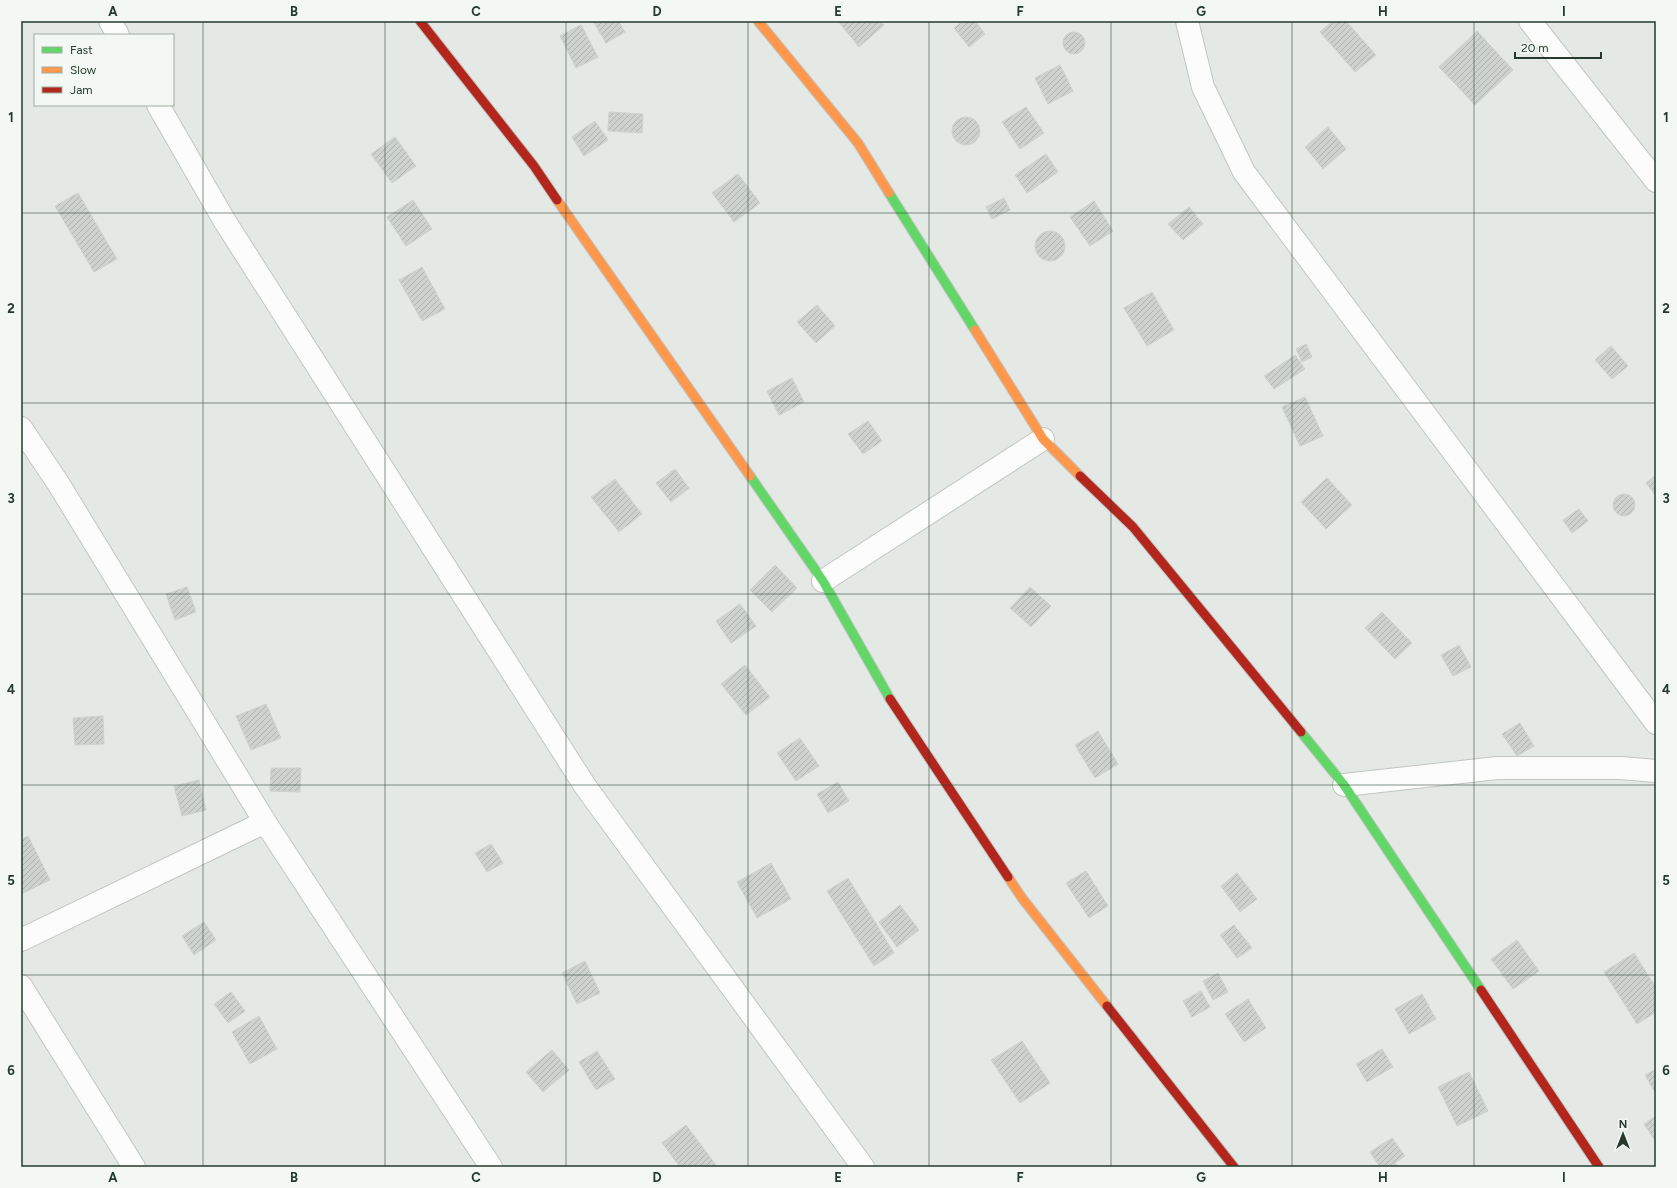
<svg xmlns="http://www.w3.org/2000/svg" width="1677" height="1188" font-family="Figtree,sans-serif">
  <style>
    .building { fill: url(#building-hatch); stroke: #ced2ce }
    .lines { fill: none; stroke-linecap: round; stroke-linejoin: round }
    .street-casing { stroke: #c2c6c2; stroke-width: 24 }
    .fast-casing { stroke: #c1c6c2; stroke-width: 11 }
    .slow-casing { stroke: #c1c6c2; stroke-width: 11 }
    .jam-casing { stroke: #c1c6c2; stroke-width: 11 }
    .street { stroke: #fbfcfb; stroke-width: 22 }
    .fast { stroke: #63d668; stroke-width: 9 }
    .slow { stroke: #ff974d; stroke-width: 9 }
    .jam { stroke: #b3261e; stroke-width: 9 }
    .grid { fill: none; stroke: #253a2c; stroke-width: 1; stroke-opacity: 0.55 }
    .neatline { fill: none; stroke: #253a2c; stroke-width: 1.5 }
    .grid-label { font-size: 13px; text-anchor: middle; font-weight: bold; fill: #253a2c }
  </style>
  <defs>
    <pattern id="building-hatch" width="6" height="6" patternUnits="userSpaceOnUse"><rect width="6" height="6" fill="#ced2ce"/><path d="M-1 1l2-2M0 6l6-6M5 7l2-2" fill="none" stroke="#b1b5b1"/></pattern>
  </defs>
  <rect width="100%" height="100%" fill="#e5e9e5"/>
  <g class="building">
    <polygon points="593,21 618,21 625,32 606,43"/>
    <polygon points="838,21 880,21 884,25 859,47"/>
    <polygon points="963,21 975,21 985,34 969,47 954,28"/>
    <polygon points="1332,21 1346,21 1376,55 1355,72 1320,32"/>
    <polygon points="581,25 598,57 576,68 560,36"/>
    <polygon points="1477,31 1513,70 1475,105 1439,67"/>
    <circle cx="1074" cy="43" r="11"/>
    <polygon points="1060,65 1073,91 1048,104 1035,78"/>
    <polygon points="1026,107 1044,133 1020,149 1002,122"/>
    <polygon points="609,112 643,114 642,133 608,131"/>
    <circle cx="966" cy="131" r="14"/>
    <polygon points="595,121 608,140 584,156 572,137"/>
    <polygon points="1328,127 1346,149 1323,169 1305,147"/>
    <polygon points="395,137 416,166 392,183 371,154"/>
    <polygon points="1046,154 1058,172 1027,193 1015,175"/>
    <polygon points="738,174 760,203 734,222 712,193"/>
    <polygon points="78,193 117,259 94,272 55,206"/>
    <polygon points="1004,198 1010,210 992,219 986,207"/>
    <polygon points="413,200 432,229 406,246 387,217"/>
    <polygon points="1094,201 1113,231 1090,246 1070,217"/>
    <polygon points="1189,207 1203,224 1183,240 1168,224"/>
    <circle cx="1050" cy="246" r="15"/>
    <polygon points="422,267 445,309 422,321 399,280"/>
    <polygon points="1152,292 1174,330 1147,346 1124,308"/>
    <polygon points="817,305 835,326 816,343 797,322"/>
    <polygon points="1306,344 1312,357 1302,362 1296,349"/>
    <polygon points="1611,346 1628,366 1612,379 1595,360"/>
    <polygon points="1295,355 1305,369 1274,389 1264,376"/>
    <polygon points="792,378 804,402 779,415 767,391"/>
    <polygon points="1305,397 1323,436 1300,446 1282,407"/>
    <polygon points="868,421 882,441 863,454 848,434"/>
    <polygon points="675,469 689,488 671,502 656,483"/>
    <polygon points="1656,475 1656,496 1646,483"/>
    <polygon points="1327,478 1352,505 1326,529 1301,502"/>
    <polygon points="615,479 642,514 619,532 591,497"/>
    <circle cx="1624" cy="505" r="11"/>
    <polygon points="1579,509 1588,521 1572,533 1563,520"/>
    <polygon points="775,565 797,588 772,612 750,590"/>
    <polygon points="187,587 196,612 175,620 166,594"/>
    <polygon points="1030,587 1051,606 1031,627 1010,608"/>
    <polygon points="740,604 756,626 731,643 716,621"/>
    <polygon points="1382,612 1412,643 1395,659 1365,628"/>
    <polygon points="1459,645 1471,667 1453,676 1441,655"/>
    <polygon points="745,665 770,697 746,715 721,684"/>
    <polygon points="266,704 281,738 251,750 236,716"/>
    <polygon points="103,716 104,744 75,745 73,718"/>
    <polygon points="1520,723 1534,746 1517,756 1502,734"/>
    <polygon points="1098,731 1118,764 1095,778 1075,745"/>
    <polygon points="800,738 819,766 796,781 777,753"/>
    <polygon points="271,768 301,768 300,792 270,791"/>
    <polygon points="199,780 206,810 182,816 174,786"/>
    <polygon points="838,782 849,801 828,813 817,794"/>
    <polygon points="28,836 50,880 21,894 21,840"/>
    <polygon points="491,844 503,863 487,872 475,853"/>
    <polygon points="771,863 791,899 757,918 737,882"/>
    <polygon points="1086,871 1108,906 1089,918 1066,883"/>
    <polygon points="1237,873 1257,899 1240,912 1221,886"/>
    <polygon points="848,878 894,953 874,966 827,891"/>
    <polygon points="900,905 919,930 897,947 879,922"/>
    <polygon points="204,922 216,940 194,955 182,936"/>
    <polygon points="1234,925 1252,948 1237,958 1220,935"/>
    <polygon points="1517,940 1539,971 1513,989 1491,959"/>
    <polygon points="1634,953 1656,988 1656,1012 1637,1024 1604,972"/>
    <polygon points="585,961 600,993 577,1004 562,973"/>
    <polygon points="1218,973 1228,992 1213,1000 1203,981"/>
    <polygon points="1201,991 1210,1007 1192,1017 1183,1001"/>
    <polygon points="231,992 245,1011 228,1023 214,1004"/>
    <polygon points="1422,994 1436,1019 1409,1034 1395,1009"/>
    <polygon points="1248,999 1266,1028 1244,1042 1225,1014"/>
    <polygon points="259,1016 277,1049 250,1064 232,1032"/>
    <polygon points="1022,1041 1050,1083 1020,1103 991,1060"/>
    <polygon points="1382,1049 1393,1067 1367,1082 1356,1064"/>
    <polygon points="552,1050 569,1070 543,1092 526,1072"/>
    <polygon points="597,1051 615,1079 596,1090 579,1062"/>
    <polygon points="1656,1069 1656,1094 1645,1075"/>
    <polygon points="1469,1072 1488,1111 1457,1126 1438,1087"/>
    <polygon points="1656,1116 1656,1142 1644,1124"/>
    <polygon points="686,1125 716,1165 714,1167 680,1167 662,1143"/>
    <polygon points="1392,1138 1405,1156 1395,1163 1398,1167 1380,1167 1370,1152"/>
  </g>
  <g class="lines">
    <defs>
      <g id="street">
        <polyline points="110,21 118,35"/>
        <polyline points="1187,21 1203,87 1244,172 1656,723"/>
        <polyline points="1530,21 1656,181"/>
        <polyline points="158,105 224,220 585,786 863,1167"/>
        <polyline points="21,428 58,483 265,822 491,1167"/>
        <polyline points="823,581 1043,439"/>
        <polyline points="1344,785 1497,768 1621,768 1656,771"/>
        <polyline points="21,940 265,822"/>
        <polyline points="21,986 134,1167"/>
      </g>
      <g id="fast">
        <polyline points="889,193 975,330"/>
        <polyline points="750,476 823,581 890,699"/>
        <polyline points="1301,732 1344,785 1481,990"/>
      </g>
      <g id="slow">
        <polyline points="758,21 858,143 889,193"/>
        <polyline points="557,200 750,476"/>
        <polyline points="975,330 1043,439 1080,476"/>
        <polyline points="1008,877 1022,898 1107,1006"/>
      </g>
      <g id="jam">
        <polyline points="420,21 534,166 557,200"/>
        <polyline points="1080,476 1133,527 1301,732"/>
        <polyline points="890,699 1008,877"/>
        <polyline points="1481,990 1599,1167"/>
        <polyline points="1107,1006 1234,1167"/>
      </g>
    </defs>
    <use href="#street" class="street-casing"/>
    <use href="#fast" class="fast-casing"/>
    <use href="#slow" class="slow-casing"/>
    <use href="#jam" class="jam-casing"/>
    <use href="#street" class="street"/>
    <use href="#fast" class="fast"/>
    <use href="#slow" class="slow"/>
    <use href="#jam" class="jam"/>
  </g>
  <path class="grid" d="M203,21V1167M385,21V1167M566,21V1167M748,21V1167M929,21V1167M1111,21V1167M1292,21V1167M1474,21V1167M21,213H1656M21,403H1656M21,594H1656M21,785H1656M21,975H1656"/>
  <rect width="1677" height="1188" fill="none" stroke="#f3f8f4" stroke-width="44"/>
  <rect x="34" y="34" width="140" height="72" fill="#f3f8f4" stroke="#a1aca4"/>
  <rect x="42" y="47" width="20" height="6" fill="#63d668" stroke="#a1aca4"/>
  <text x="70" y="54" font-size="12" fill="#253a2c">Fast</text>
  <rect x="42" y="67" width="20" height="6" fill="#ff974d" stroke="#a1aca4"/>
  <text x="70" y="74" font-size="12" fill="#253a2c">Slow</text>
  <rect x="42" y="87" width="20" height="6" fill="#b3261e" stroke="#a1aca4"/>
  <text x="70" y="94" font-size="12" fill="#253a2c">Jam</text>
  <g transform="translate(1623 1134)" stroke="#f3f8f4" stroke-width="3" paint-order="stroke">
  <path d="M0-3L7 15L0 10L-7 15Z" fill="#253a2c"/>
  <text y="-6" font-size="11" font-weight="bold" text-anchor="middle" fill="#253a2c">N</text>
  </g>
  <path d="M1515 52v6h86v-6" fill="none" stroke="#253a2c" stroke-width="2"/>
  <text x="1521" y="52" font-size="12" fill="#253a2c" stroke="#f3f8f4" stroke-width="3" paint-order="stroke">20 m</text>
  <rect x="22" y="22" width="1633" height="1144" class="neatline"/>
  <g class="grid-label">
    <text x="113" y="16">A</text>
    <text x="294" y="16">B</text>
    <text x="476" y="16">C</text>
    <text x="657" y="16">D</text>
    <text x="838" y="16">E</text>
    <text x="1020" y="16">F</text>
    <text x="1201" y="16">G</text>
    <text x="1383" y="16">H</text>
    <text x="1564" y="16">I</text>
    <text x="11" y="122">1</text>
    <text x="1666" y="122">1</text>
    <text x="11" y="313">2</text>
    <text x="1666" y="313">2</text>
    <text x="11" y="503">3</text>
    <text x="1666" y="503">3</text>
    <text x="11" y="694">4</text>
    <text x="1666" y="694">4</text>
    <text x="11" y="885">5</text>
    <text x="1666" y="885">5</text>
    <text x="11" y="1075">6</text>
    <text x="1666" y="1075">6</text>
    <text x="113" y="1182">A</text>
    <text x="294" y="1182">B</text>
    <text x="476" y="1182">C</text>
    <text x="657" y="1182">D</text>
    <text x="838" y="1182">E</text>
    <text x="1020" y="1182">F</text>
    <text x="1201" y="1182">G</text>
    <text x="1383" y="1182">H</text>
    <text x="1564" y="1182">I</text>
  </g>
</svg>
